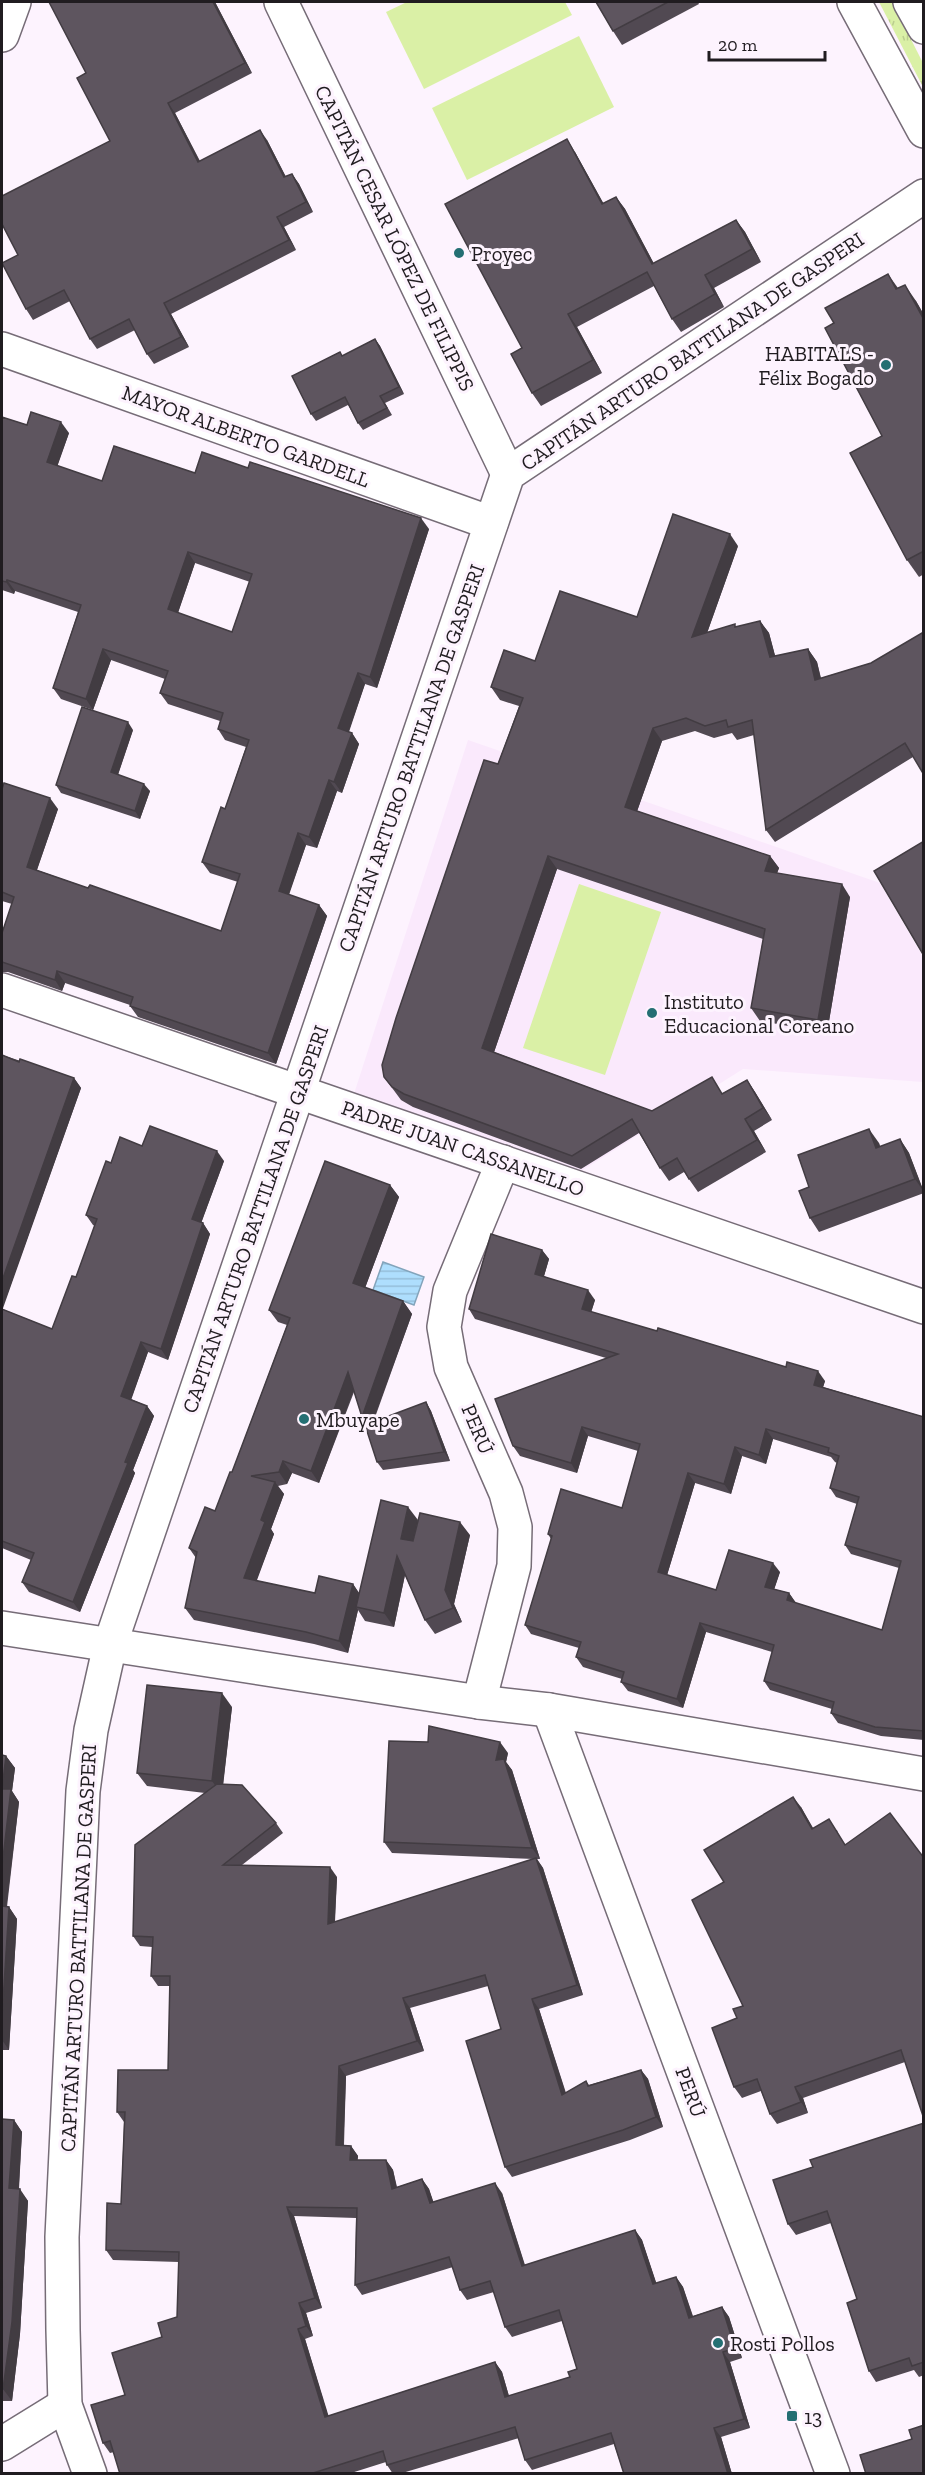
<svg xmlns="http://www.w3.org/2000/svg" width="925" height="2475" font-family="'Zilla Slab',serif">
  <style>
    .built { fill: #fae9fc }
    .grass { fill: url(#grass-tufts) }
    .garden { fill: #daf0a6 }
    .water { fill: url(#water-rules); stroke: #83a4bb; stroke-width: 1.5 }
    .lines { fill: none; stroke-linecap: round; stroke-linejoin: round }
    .street-casing { stroke: #766c77; stroke-width: 36 }
    .secondary-casing { stroke: #766c77; stroke-width: 36 }
    .primary-casing { stroke: #766c77; stroke-width: 36 }
    .street { stroke: #fff; stroke-width: 33 }
    .secondary { stroke: #fff; stroke-width: 33 }
    .primary { stroke: #fff; stroke-width: 33 }
    .wall { fill: #514952; fill-rule: evenodd }
    .shaded-wall { fill: #423c42 }
    .building { fill: #5e555f; stroke: #423c42; stroke-width: 1.5; fill-rule: evenodd }
    .poi-dot { fill: #246f73; stroke: #fdf3fe; stroke-width: 2 }
    .labels { text-anchor: middle; dominant-baseline: central; stroke-width: 6; stroke-linejoin: round; paint-order: stroke }
    .street-label { font-size: 21px; fill: #201c20; stroke: #fdf3fe }
    .poi-label { font-size: 21px; fill: #201c20; stroke: #fdf3fe; text-anchor: start }
  </style>
  <defs>
    <pattern id="grass-tufts" width="24" height="20" patternUnits="userSpaceOnUse" patternTransform="scale(1.5)"><rect width="24" height="20" fill="#daf0a6"/><path d="M3 7l-1-3M5 7V3M7 7l1-3M15 17l-1-3M17 17v-4M19 17l1-3" fill="none" stroke="#bbcd8f"/></pattern>
    <pattern id="water-rules" width="6" height="5" patternUnits="userSpaceOnUse" patternTransform="scale(1.5)"><rect width="6" height="5" fill="#aedefd"/><path d="M0 2.5h6" fill="none" stroke="#95bed9"/></pattern>
  </defs>
  <rect width="100%" height="100%" fill="#fdf3fe"/>
  <polygon class="built" points="468,740 880,883 923,957 923,1082 743,1069 578,1173 353,1097"/>
  <polygon class="grass" points="879,2 892,2 923,63 923,87"/>
  <g class="garden">
    <polygon points="407,2 565,2 572,15 424,89 386,12"/>
    <polygon points="579,36 614,107 467,180 432,108"/>
    <polygon points="579,884 661,912 605,1075 523,1048"/>
  </g>
  <polygon class="water" points="383,1262 424,1277 414,1305 373,1290"/>
  <g class="lines">
    <defs>
      <g id="street">
        <polyline points="281,2 508,474"/>
        <polyline points="2,35 14,2"/>
        <polyline points="2,349 491,523"/>
        <polyline points="479,1702 514,1566 515,1527 506,1493 451,1367 444,1327 450,1291 503,1162"/>
        <polyline points="2,2444 65,2405"/>
        <polyline points="90,2474 65,2405 63,2330 62,2237 83,1791 91,1730 110,1645 508,474 924,196"/>
      </g>
      <g id="secondary">
        <polyline points="2,990 924,1307"/>
        <polyline points="2,1628 479,1702 549,1710 924,1774"/>
        <polyline points="549,1710 833,2474"/>
      </g>
      <g id="primary">
        <polyline points="854,2 924,131"/>
        <polyline points="910,2 924,27"/>
      </g>
    </defs>
    <use href="#street" class="street-casing"/>
    <use href="#secondary" class="secondary-casing"/>
    <use href="#primary" class="primary-casing"/>
    <use href="#street" class="street"/>
    <use href="#secondary" class="secondary"/>
    <use href="#primary" class="primary"/>
  </g>
  <g class="wall">
    <polygon points="215,2 252,73 175,113 200,161 267,140 286,177 292,174 299,184 313,212 284,227 296,250 171,314 189,347 154,364 147,354 135,330 97,349 90,339 70,301 33,320 26,309 18,255 110,141 86,73"/>
    <polygon points="596,2 698,2 699,4 622,45 613,31"/>
    <polygon points="575,152 603,203 616,197 625,209 654,264 736,220 745,232 761,262 714,288 724,307 681,332 672,319 654,286 577,327 602,373 541,406 532,393 522,348"/>
    <polygon points="898,288 916,301 924,315 924,574 919,577 907,560 882,436"/>
    <polygon points="375,339 380,346 404,394 385,403 392,415 363,430 358,423 348,405 316,421 311,414 343,356"/>
    <path d="M2,417L27,425L69,433L57,466L102,481L195,473L429,529L377,688L365,684L349,732L352,733L359,744L342,793L337,791L317,848L306,845L289,895L319,905L327,916L276,1064L138,1017L130,1006V1005L65,983L62,991L8,972H2V933L12,904L2,901V789L58,809L37,870L88,888L221,931L238,882L210,873L202,862L225,809L246,747L225,740L218,729L220,721L168,704L160,693L165,679L111,660L93,710L61,699L53,688L78,612L15,591L14,594L2,590ZM195,563L250,582L232,632L178,613Z"/>
    <polygon points="738,546 707,633 737,627 760,621 769,633 775,656 808,649 817,662 821,678 871,663 913,757 775,842 766,830 754,735 737,740 732,733 714,738 695,731 662,741 637,811 770,856 779,868 777,873 850,897 827,1033 760,1021 751,1008 763,939 557,869 494,1052 652,1111 723,1093 747,1080 755,1092 772,1120 754,1131 766,1152 698,1192 684,1172 669,1181 660,1168 639,1133 581,1169 413,1107 401,1100 384,1077 519,706 500,700 491,687 535,661 637,617"/>
    <polygon points="133,730 118,775 150,791 140,819 61,793 56,785"/>
    <polygon points="2,1055 74,1078 81,1088 2,1309 52,1329 76,1277 95,1226 93,1225 86,1215 111,1163 142,1146 224,1161 201,1223 203,1223 210,1234 168,1360 148,1352 131,1399 147,1406 154,1416 133,1470 135,1473 80,1612 29,1592 22,1582 31,1560 2,1548"/>
    <polygon points="900,1139 909,1153 924,1193 819,1232 810,1218 809,1187 879,1143 880,1147"/>
    <polygon points="390,1185 399,1197 365,1288 403,1301 412,1314 373,1423 426,1402 431,1411 450,1461 383,1470 377,1462 367,1425 362,1417 354,1392 319,1483 292,1473 287,1484 278,1486 284,1494 271,1529 274,1534 256,1581 315,1593 353,1584 359,1593 418,1520 413,1541 470,1535 454,1604 462,1622 435,1634 425,1620 405,1575 394,1627 365,1621 358,1610 348,1653 314,1644 194,1620 185,1608 196,1558 189,1548 215,1511 232,1472 287,1325 278,1322 269,1310"/>
    <path d="M542,1250L549,1259L544,1276L595,1300L591,1312L825,1381L823,1387L924,1417V1740L881,1736L838,1723L831,1713L832,1709L770,1690L764,1681L772,1652L706,1632L683,1708L628,1691L621,1682L622,1679L583,1667L576,1657L579,1648L531,1634L525,1625L551,1539L548,1534L622,1508L638,1451L588,1436L577,1473L520,1456L513,1446L606,1358L475,1319L469,1309ZM773,1439L831,1457L835,1462L837,1463L830,1488L836,1497L857,1504L845,1545L851,1554L899,1568L882,1630L796,1603L789,1593L774,1589L780,1572L716,1590L667,1575L695,1483L731,1494L742,1456L766,1464Z"/>
    <path d="M232,1707L223,1784L276,1823L283,1833L242,1865L337,1877L335,1922L534,1859L392,1853L384,1842L508,1753L506,1762L512,1770L540,1859H537L543,1868L583,1995L539,2009L566,2093L586,2081L589,2085L641,2070L648,2079L663,2127L630,2140L512,2177L505,2167L501,2029L488,1986L410,2008L424,2051L346,2076L344,2145L351,2146L358,2156L357,2160H386L393,2170L397,2187L422,2179L429,2189L433,2202L502,2193L525,2265L635,2230L642,2240L656,2283L676,2277L683,2287L693,2316L722,2307L729,2317L742,2358L730,2362L750,2428L721,2437L732,2474H624L614,2444L532,2470L525,2460L519,2438L399,2474H393L387,2465L386,2462L348,2474H120L114,2452L110,2453L103,2443L125,2395L162,2337L177,2317L179,2262L113,2260L106,2250L121,2204L124,2122L117,2112L168,2070L170,1986H158L151,1976L152,1947L140,1946L133,1936L205,1793L147,1786L137,1773ZM294,2216L356,2218L355,2285L362,2295L453,2267L460,2290L467,2300L494,2292L505,2327L512,2337L562,2321L577,2369L570,2377L509,2396L502,2372L495,2362L328,2416L305,2339L313,2336L306,2313L322,2308Z"/>
    <polygon points="2,1755 6,1756 15,1768 12,1791 19,1802 7,1907 9,1907 17,1919 9,2050 2,2050"/>
    <polygon points="801,1807 813,1829 837,1830 905,2062 803,2098 808,2113 777,2124 770,2114 761,2091 742,2098 734,2087 737,2018 743,2006 724,1882"/>
    <polygon points="2,2119 14,2120 22,2132 19,2189 28,2201 20,2334 12,2401 2,2401"/>
    <polygon points="924,2123 924,2375 919,2377 914,2370 876,2382 869,2371 857,2299 831,2223 796,2235 788,2224 813,2167"/>
  </g>
  <g class="shaded-wall">
    <polygon points="213,2 215,2 252,73 245,63"/>
    <polygon points="168,103 175,113 205,172 198,162"/>
    <polygon points="260,130 267,140 291,187 284,177"/>
    <polygon points="567,139 575,152 611,217 602,204"/>
    <polygon points="292,174 299,184 313,212 306,202"/>
    <polygon points="616,197 625,209 661,277 652,264"/>
    <polygon points="277,217 284,227 296,250 289,240"/>
    <polygon points="736,220 745,232 761,262 752,249"/>
    <polygon points="888,274 900,291 896,289"/>
    <polygon points="705,275 714,288 724,307 715,294"/>
    <polygon points="905,285 916,301 924,315 924,320"/>
    <polygon points="164,303 171,314 189,347 181,337"/>
    <polygon points="568,314 577,327 602,373 593,360"/>
    <polygon points="375,339 380,346 404,394 399,387"/>
    <polygon points="61,422 69,433 55,473 47,462"/>
    <polygon points="421,518 429,529 377,688 370,677"/>
    <polygon points="730,534 738,546 701,650 692,637"/>
    <polygon points="188,552 195,563 175,621 168,609"/>
    <polygon points="7,580 15,591 14,594 6,582"/>
    <polygon points="760,621 769,633 779,670 770,657"/>
    <polygon points="103,649 111,660 93,710 86,699"/>
    <polygon points="808,649 817,662 824,693 815,680"/>
    <polygon points="358,673 365,684 346,739 338,728"/>
    <polygon points="128,722 133,730 116,780 111,772"/>
    <polygon points="653,728 662,741 634,820 625,807"/>
    <polygon points="352,733 359,744 342,793 334,782"/>
    <polygon points="329,780 337,791 317,848 309,837"/>
    <polygon points="144,784 150,791 140,819 135,811"/>
    <polygon points="50,798 58,809 34,878 27,867"/>
    <polygon points="298,833 306,845 286,902 279,891"/>
    <polygon points="548,856 557,869 491,1061 482,1048"/>
    <polygon points="770,856 779,868 773,884 765,871"/>
    <polygon points="842,884 850,897 827,1033 818,1020"/>
    <polygon points="319,905 327,916 276,1064 268,1053"/>
    <polygon points="57,971 65,983 62,991 55,980"/>
    <polygon points="74,1078 81,1088 2,1311 2,1281"/>
    <polygon points="747,1080 755,1092 772,1120 763,1108"/>
    <polygon points="745,1119 754,1131 766,1152 757,1140"/>
    <polygon points="869,1129 879,1143 885,1162 876,1148"/>
    <polygon points="900,1139 909,1153 924,1192 915,1179"/>
    <polygon points="217,1151 224,1161 199,1229 192,1219"/>
    <polygon points="390,1185 399,1197 362,1296 353,1283"/>
    <polygon points="203,1223 210,1234 168,1360 161,1349"/>
    <polygon points="542,1250 549,1259 542,1283 535,1274"/>
    <polygon points="588,1290 595,1300 589,1319 582,1309"/>
    <polygon points="403,1301 412,1314 370,1429 362,1417"/>
    <polygon points="141,1342 148,1352 129,1406 121,1396"/>
    <polygon points="818,1371 825,1381 821,1394 814,1385"/>
    <polygon points="348,1372 356,1384 319,1483 311,1471"/>
    <polygon points="426,1402 431,1411 450,1461 444,1452"/>
    <polygon points="147,1406 154,1416 133,1470 135,1473 80,1612 73,1602"/>
    <polygon points="582,1427 588,1436 577,1473 571,1463"/>
    <polygon points="766,1429 773,1439 766,1464 759,1455"/>
    <polygon points="735,1447 742,1456 731,1494 724,1484"/>
    <polygon points="283,1461 292,1473 287,1484 279,1472"/>
    <polygon points="688,1473 695,1483 665,1582 658,1572"/>
    <polygon points="275,1482 284,1494 271,1529 274,1534 253,1591 244,1578 261,1520"/>
    <polygon points="408,1507 418,1520 410,1552 401,1539"/>
    <polygon points="460,1522 470,1535 454,1604 462,1622 453,1608 445,1590"/>
    <polygon points="397,1556 406,1570 394,1627 384,1613"/>
    <polygon points="773,1563 780,1572 772,1596 765,1587"/>
    <polygon points="353,1584 361,1596 356,1607 358,1610 348,1653 339,1641"/>
    <polygon points="789,1593 796,1603 787,1600"/>
    <polygon points="700,1623 706,1632 683,1708 677,1699"/>
    <polygon points="222,1693 232,1707 222,1795 212,1781"/>
    <polygon points="500,1742 508,1753 506,1762 512,1770 540,1859 532,1848 496,1760"/>
    <polygon points="6,1756 15,1768 12,1791 19,1802 5,1918 2,1913 2,1789"/>
    <polygon points="793,1797 801,1807 820,1840 812,1829"/>
    <polygon points="536,1858 543,1868 583,1995 577,1985"/>
    <polygon points="330,1867 337,1877 334,1934 328,1924"/>
    <polygon points="9,1907 17,1919 9,2050 2,2040 2,2017"/>
    <polygon points="403,1998 410,2008 424,2051 417,2041"/>
    <polygon points="532,1999 539,2009 569,2104 562,2095"/>
    <polygon points="339,2066 346,2076 343,2155 336,2145"/>
    <polygon points="641,2070 648,2079 663,2127 656,2117"/>
    <polygon points="795,2087 803,2098 808,2113 801,2102"/>
    <polygon points="14,2120 22,2132 18,2200 9,2188"/>
    <polygon points="351,2146 358,2156 357,2169 350,2160"/>
    <polygon points="386,2160 393,2170 399,2199 392,2189"/>
    <polygon points="422,2179 429,2189 437,2212 430,2203"/>
    <polygon points="495,2183 502,2193 528,2276 522,2266"/>
    <polygon points="20,2189 28,2201 20,2334 12,2401 3,2389"/>
    <polygon points="287,2207 294,2216 322,2308 315,2298"/>
    <polygon points="635,2230 642,2240 660,2294 653,2284"/>
    <polygon points="676,2277 683,2287 696,2327 689,2318"/>
    <polygon points="299,2303 306,2313 313,2336 306,2326"/>
    <polygon points="722,2307 729,2317 742,2358 735,2348"/>
    <polygon points="298,2329 305,2339 332,2427 325,2417"/>
    <polygon points="723,2352 730,2362 750,2428 744,2419"/>
    <polygon points="495,2362 502,2372 512,2407 505,2397"/>
    <polygon points="714,2428 721,2437 732,2474 728,2474"/>
  </g>
  <g class="building">
    <polygon points="49,2 213,2 245,63 168,103 198,162 260,130 284,177 292,174 306,202 277,217 289,240 164,303 181,337 147,354 129,319 90,339 64,290 26,309 2,263 18,255 2,224 2,196 110,141 77,78 86,73"/>
    <polygon points="596,2 668,2 613,31"/>
    <polygon points="567,139 602,204 616,197 652,264 736,220 752,249 705,275 715,294 672,319 647,272 568,314 593,360 532,393 511,354 522,348 445,204"/>
    <polygon points="888,274 896,289 905,285 924,320 924,551 907,560 850,453 882,436 825,328 834,323 825,308"/>
    <polygon points="375,339 399,387 380,396 387,408 358,423 345,397 311,414 292,376 340,352 342,356"/>
    <path d="M31,412L61,422L47,462L102,481L114,446L195,473L202,452L248,468L250,462L421,518L370,677L358,673L338,728L352,733L334,782L329,780L309,837L298,833L279,891L319,905L268,1053L130,1006L133,997L57,971L55,980L2,962V933L14,897L2,892V789L4,783L50,798L27,867L88,888L90,885L221,931L240,874L202,862L221,807L225,809L249,740L218,729L223,713L160,693L168,671L103,649L86,699L53,688L81,605L7,580L6,582L2,581V417L27,425ZM188,552L252,574L232,632L168,609Z"/>
    <polygon points="673,514 730,534 692,637 735,624 735,627 760,621 770,657 808,649 815,680 871,663 922,633 924,635 924,775 905,743 766,830 752,720 728,727 726,720 705,726 686,718 653,728 625,807 770,856 765,871 842,884 818,1020 751,1008 765,929 548,856 482,1048 652,1111 712,1077 722,1094 747,1080 763,1108 745,1119 757,1140 689,1179 677,1158 660,1168 632,1119 572,1156 404,1094 392,1087 384,1077 382,1065 396,1018 484,760 498,764 523,698 491,687 504,650 535,661 560,591 637,617"/>
    <polygon points="82,707 128,722 111,772 144,784 135,811 56,785"/>
    <polygon points="924,841 924,956 874,871"/>
    <polygon points="2,1055 19,1062 20,1059 74,1078 2,1281"/>
    <polygon points="150,1126 217,1151 192,1219 203,1223 161,1349 141,1342 121,1396 147,1406 125,1462 128,1463 73,1602 22,1582 34,1553 2,1541 2,1309 52,1329 72,1276 76,1277 97,1219 86,1215 106,1161 111,1163 120,1137 142,1146"/>
    <polygon points="869,1129 876,1148 900,1139 915,1179 810,1218 799,1191 809,1187 798,1155"/>
    <polygon points="325,1161 390,1185 353,1283 403,1301 362,1417 348,1372 311,1471 283,1461 279,1472 251,1476 275,1482 261,1520 265,1522 244,1578 315,1593 319,1576 353,1584 339,1641 306,1632 185,1608 197,1552 189,1548 205,1507 215,1511 230,1472 232,1472 290,1318 269,1310"/>
    <path d="M491,1234L542,1250L535,1274L588,1290L582,1309L657,1331L658,1328L786,1367L787,1362L818,1371L814,1385L924,1417V1731L875,1727L831,1713L834,1702L764,1681L774,1645L700,1623L677,1699L621,1682L624,1672L576,1657L581,1642L525,1625L552,1536L548,1534L561,1489L622,1508L640,1444L582,1427L571,1463L513,1446L495,1399L618,1354L469,1309ZM766,1429L829,1448L828,1452L839,1456L830,1488L859,1497L845,1545L901,1561L882,1630L787,1600L789,1593L765,1587L773,1563L729,1550L716,1590L658,1572L688,1473L724,1484L735,1447L759,1455Z"/>
    <polygon points="426,1402 444,1452 377,1462 365,1425"/>
    <polygon points="381,1500 408,1507 401,1539 413,1541 420,1513 460,1522 445,1590 453,1608 425,1620 397,1556 384,1613 356,1607"/>
    <polygon points="147,1685 222,1693 212,1781 137,1773"/>
    <polygon points="429,1726 500,1742 496,1760 504,1759 532,1848 384,1842 389,1741 428,1742"/>
    <polygon points="2,1755 6,1756 2,1789 11,1789 2,1867"/>
    <path d="M217,1784L242,1785L276,1823L223,1865L330,1867L328,1924L536,1858L577,1985L532,1999L562,2095L586,2081L588,2086L641,2070L656,2117L623,2130L505,2167L466,2041L501,2029L485,1975L403,1998L417,2041L339,2066L336,2145L351,2146L350,2160H386L392,2189L422,2179L430,2203L495,2183L522,2266L635,2230L653,2284L676,2277L689,2318L722,2307L735,2348L723,2352L744,2419L714,2428L728,2474H624L611,2433L525,2460L515,2427L387,2465L383,2451L310,2474H120L110,2441L103,2443L91,2405L125,2395L112,2353L162,2337L158,2323L177,2317L179,2252L106,2250L107,2203L121,2204L125,2112H117L118,2070H168L170,1976H151L153,1937L133,1936L135,1845ZM287,2207L357,2208L355,2285L449,2257L460,2290L490,2281L505,2327L559,2310L577,2369L568,2372L570,2377L505,2397L495,2362L325,2417L298,2329L306,2326L299,2303L315,2298Z"/>
    <polygon points="793,1797 812,1829 829,1819 845,1845 890,1813 924,1858 924,2119 901,2050 795,2087 801,2102 770,2114 757,2079 734,2087 712,2028 737,2018 733,2009 743,2006 692,1900 724,1882 704,1850"/>
    <polygon points="2,1906 9,1907 2,2017"/>
    <polygon points="2,2119 14,2120 9,2188 20,2189 12,2322 3,2389 2,2389"/>
    <polygon points="924,2123 924,2362 912,2366 909,2358 869,2371 847,2303 857,2299 827,2211 788,2224 773,2180 813,2167 810,2160"/>
    <polygon points="924,2425 924,2474 866,2474 860,2455 912,2439 909,2430"/>
  </g>
  <g class="poi-dot">
    <circle cx="459" cy="253" r="6"/>
    <circle cx="886" cy="365" r="6"/>
    <circle cx="652" cy="1013" r="6"/>
    <circle cx="304" cy="1419" r="6"/>
    <circle cx="718" cy="2343" r="6"/>
    <rect x="786" y="2410" width="12" height="12" rx="3"/>
  </g>
  <g class="labels">
    <g class="street-label">
      <text transform="translate(395 238) rotate(64)">CAPITÁN CESAR LÓPEZ DE FILIPPIS</text>
      <text transform="translate(692 351) rotate(-34)">CAPITÁN ARTURO BATTILANA DE GASPERI</text>
      <text transform="translate(246 436) rotate(20)">MAYOR ALBERTO GARDELL</text>
      <text transform="translate(411 758) rotate(-71)">CAPITÁN ARTURO BATTILANA DE GASPERI</text>
      <text transform="translate(463 1148) rotate(19)">PADRE JUAN CASSANELLO</text>
      <text transform="translate(255 1219) rotate(-71)">CAPITÁN ARTURO BATTILANA DE GASPERI</text>
      <text transform="translate(478 1429) rotate(67)">PERÚ</text>
      <text transform="translate(78 1948) rotate(-87)">CAPITÁN ARTURO BATTILANA DE GASPERI</text>
      <text transform="translate(691 2092) rotate(70)">PERÚ</text>
    </g>
    <g class="poi-label">
      <text x="471" y="253">Proyec</text>
      <text x="874" y="353" text-anchor="end">HABITALS -<tspan x="874" dy="24">Félix Bogado</tspan></text>
      <text x="664" y="1001">Instituto<tspan x="664" dy="24">Educacional Coreano</tspan></text>
      <text x="316" y="1419">Mbuyape</text>
      <text x="730" y="2343">Rosti Pollos</text>
      <text x="804" y="2416">13</text>
    </g>
  </g>
  <rect width="925" height="2475" fill="none" stroke="#201c20" stroke-width="6"/>
  <path d="M709 51v9h116v-9" fill="none" stroke="#201c20" stroke-width="3"/>
  <text x="718" y="51" font-size="18" fill="#201c20" stroke="#fdf3fe" stroke-width="4.5" paint-order="stroke">20 m</text>
</svg>
